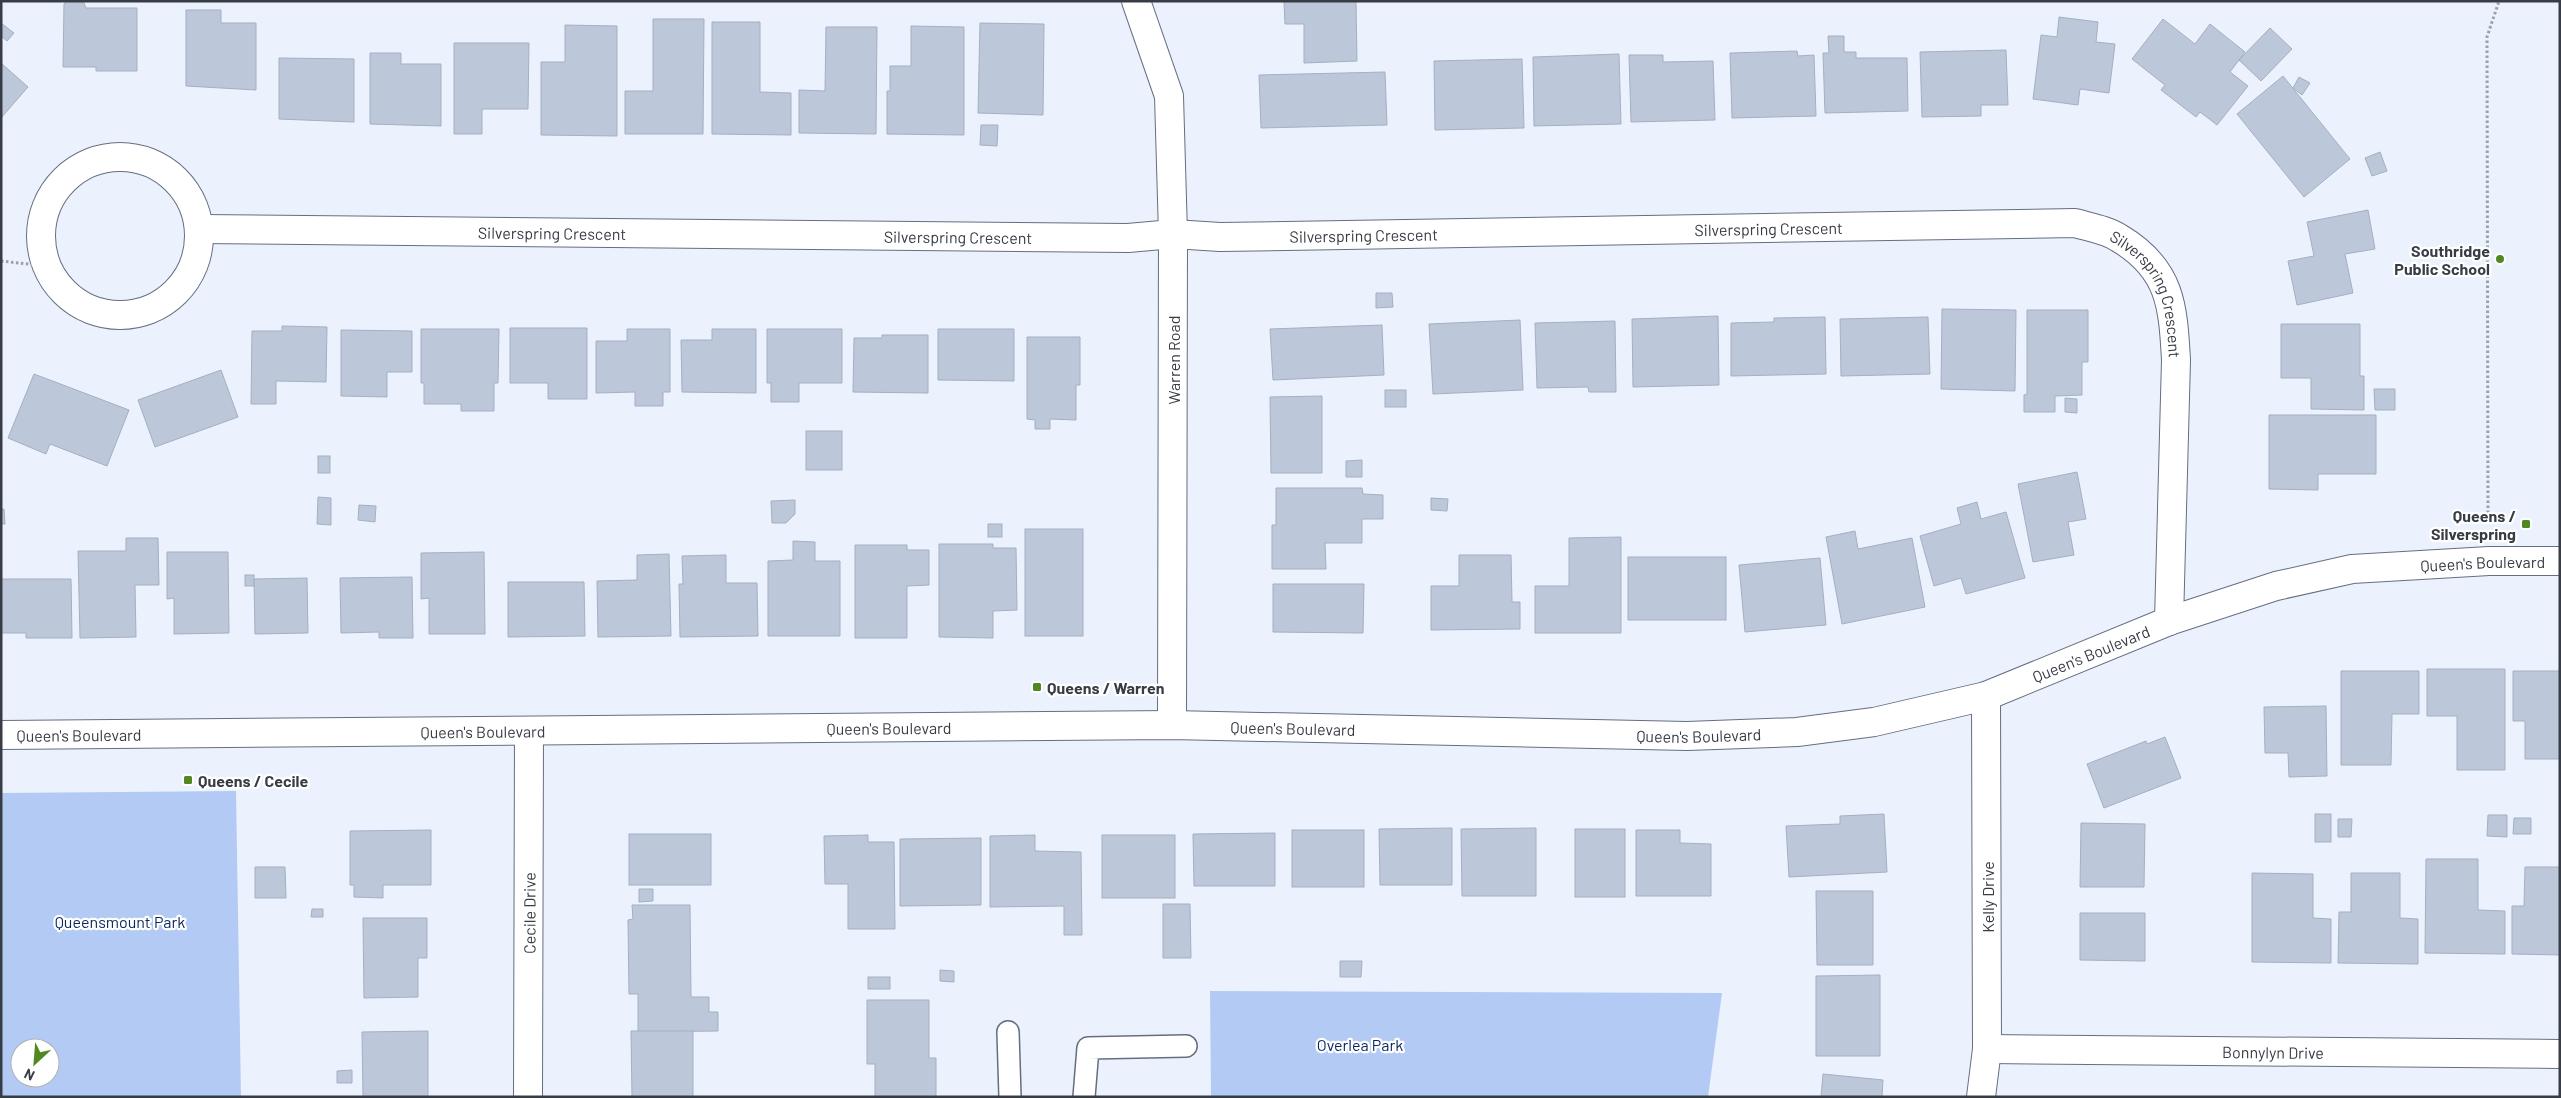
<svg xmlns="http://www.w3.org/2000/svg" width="2561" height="1098" font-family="Barlow,sans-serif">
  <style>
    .green { fill: #b3caf5; fill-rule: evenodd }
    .building { fill: #bcc7da; stroke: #a4afc2 }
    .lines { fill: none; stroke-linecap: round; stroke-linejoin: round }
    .lane-casing { stroke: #656e80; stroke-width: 24 }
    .street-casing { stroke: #656e80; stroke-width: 30 }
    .secondary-casing { stroke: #656e80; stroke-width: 30 }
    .path { stroke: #9ba1ab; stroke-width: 3; stroke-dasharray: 2.5 2.5; stroke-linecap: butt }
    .lane { stroke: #fff; stroke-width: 21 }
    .street { stroke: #fff; stroke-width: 28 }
    .secondary { stroke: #fff; stroke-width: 28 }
    .poi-dot { fill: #518822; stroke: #fff; stroke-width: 2 }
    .labels { text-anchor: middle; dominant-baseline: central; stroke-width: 4.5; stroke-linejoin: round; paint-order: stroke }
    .street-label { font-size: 16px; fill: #383c44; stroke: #fff }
    .poi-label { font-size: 16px; font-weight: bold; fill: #383c44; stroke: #fff; text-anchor: end }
    .park-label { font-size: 16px; fill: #0a265d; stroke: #fff }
  </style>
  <rect width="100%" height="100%" fill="#ebf2fe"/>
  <g class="green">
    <path d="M236,791L241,1097H1V793ZM20,1048H50V1078H20Z"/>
    <polygon points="1210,991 1722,993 1708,1097 1211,1097"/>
  </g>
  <g class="building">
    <polygon points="67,1 83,1 86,8 137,8 137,71 96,71 96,67 63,67 64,4"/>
    <polygon points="1284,1 1356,1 1357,61 1304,63 1304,24 1285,24"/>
    <polygon points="186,10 221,10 221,23 256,23 256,90 186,86"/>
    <polygon points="2059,17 2098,22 2096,42 2115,44 2109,93 2080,89 2078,105 2033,99 2041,35 2057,37"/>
    <polygon points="653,19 704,19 703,134 625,134 625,91 653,91"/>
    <polygon points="2163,19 2195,44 2210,24 2245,52 2230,72 2248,86 2217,125 2200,112 2196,117 2161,90 2165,85 2132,59"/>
    <polygon points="712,22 760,22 760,92 791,93 791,135 712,134"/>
    <polygon points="1,23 14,33 7,41 1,36"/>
    <polygon points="980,23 1044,24 1043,115 978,113"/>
    <polygon points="565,25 617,26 617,136 541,135 541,62 565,62"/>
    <polygon points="911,26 964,27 964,135 887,134 887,91 890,91 890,66 911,66"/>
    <polygon points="826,27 877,27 876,134 799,133 799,90 825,91"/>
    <polygon points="2270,28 2292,49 2261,81 2239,60"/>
    <polygon points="1828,36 1844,36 1844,52 1856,52 1856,58 1907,58 1908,111 1825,113 1823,53 1829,53"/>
    <polygon points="454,43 529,43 528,109 482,109 482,134 454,134"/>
    <polygon points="2006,50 2008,105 1981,105 1981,116 1922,117 1920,52"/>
    <polygon points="1797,51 1798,56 1814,55 1816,116 1732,118 1730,53"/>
    <polygon points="370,53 401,53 401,64 441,64 441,126 370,124"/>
    <polygon points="1619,54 1621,124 1534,126 1533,57"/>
    <polygon points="1629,55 1663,55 1663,62 1713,61 1715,120 1631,122"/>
    <polygon points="279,58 354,59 354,122 279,119"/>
    <polygon points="1522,59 1524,128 1435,130 1434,61"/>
    <polygon points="1,63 28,87 1,118"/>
    <polygon points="1385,72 1387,125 1261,128 1259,75"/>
    <polygon points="2283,76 2350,159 2304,197 2237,114"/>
    <polygon points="2299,77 2310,83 2302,95 2293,88"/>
    <polygon points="981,125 998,125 997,146 980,145"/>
    <polygon points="2380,152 2387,171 2372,176 2365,158"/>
    <polygon points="2368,210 2375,249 2345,254 2353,293 2297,305 2288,261 2314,256 2307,222"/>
    <polygon points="1376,293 1392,293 1393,307 1376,308"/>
    <polygon points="1942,309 2016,310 2015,391 1941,389"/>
    <polygon points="2027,310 2088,310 2088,362 2082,362 2082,395 2055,396 2055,412 2024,412 2024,395 2027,394"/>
    <polygon points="1718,316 1719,385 1633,387 1632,319"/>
    <polygon points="1825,317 1826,374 1731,376 1731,323 1774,322 1774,318"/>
    <polygon points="1928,317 1930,374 1841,376 1840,319"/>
    <polygon points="1520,320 1523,390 1433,394 1429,324"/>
    <polygon points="1615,321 1616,392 1589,392 1588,387 1537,388 1535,323"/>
    <polygon points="2281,324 2360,324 2360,376 2364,376 2364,410 2311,409 2311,378 2281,378"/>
    <polygon points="1382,325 1384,375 1273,380 1270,329"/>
    <polygon points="282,326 327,327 326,382 276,381 276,404 251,404 252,331 282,331"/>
    <polygon points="510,328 587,328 587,399 548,399 548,383 510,383"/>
    <polygon points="421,329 499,329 498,383 494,383 494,411 461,411 461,404 424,404 424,383 421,383"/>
    <polygon points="627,329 670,329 670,392 663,392 663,406 635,406 635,392 596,393 596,341 627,341"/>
    <polygon points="712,329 756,329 756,393 682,392 681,340 712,340"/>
    <polygon points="767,329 842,329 842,383 799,383 799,402 771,402 771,383 767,383"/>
    <polygon points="938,329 1014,329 1014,381 938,380"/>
    <polygon points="341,330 412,331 412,372 387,372 387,397 341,396"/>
    <polygon points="882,335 928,335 928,393 853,392 854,338 882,338"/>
    <polygon points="1027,337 1080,337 1080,385 1076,385 1076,420 1050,419 1050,429 1035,429 1035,420 1027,419"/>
    <polygon points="221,370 238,417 155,447 138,400"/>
    <polygon points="34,374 129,410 107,466 50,444 46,454 8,438"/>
    <polygon points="2374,389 2395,389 2395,410 2375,410"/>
    <rect x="1385" y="390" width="21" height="17"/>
    <polygon points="1322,396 1322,473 1271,473 1270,397"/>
    <polygon points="2065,398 2077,399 2077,413 2065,412"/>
    <polygon points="2269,415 2376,415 2376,474 2318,474 2318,490 2269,489"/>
    <rect x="806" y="431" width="36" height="39"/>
    <rect x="318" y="456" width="12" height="17"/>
    <polygon points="1362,460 1362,477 1346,477 1346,461"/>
    <polygon points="2077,472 2086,519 2068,522 2074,555 2033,562 2018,484"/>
    <polygon points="1276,488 1362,488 1363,494 1383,495 1383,519 1362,519 1362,543 1325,543 1326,569 1272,569 1272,525 1276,525"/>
    <polygon points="318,497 331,498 331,525 317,524"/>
    <polygon points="1431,498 1448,499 1447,511 1431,510"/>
    <polygon points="795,500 795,514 786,523 772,523 771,501"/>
    <polygon points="1977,502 1981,519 2006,512 2025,578 1966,594 1961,578 1934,586 1920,536 1961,524 1957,508"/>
    <polygon points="359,505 376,506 375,522 358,520"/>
    <polygon points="1,509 4,509 5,524 1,524"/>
    <rect x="988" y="524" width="14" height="13"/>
    <rect x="1025" y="529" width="58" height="107"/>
    <polygon points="1855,531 1858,549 1912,538 1925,607 1842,624 1826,537"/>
    <polygon points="1621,537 1621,633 1535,633 1535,586 1569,586 1569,538"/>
    <polygon points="126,538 158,538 159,585 135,585 136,637 80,638 78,551 126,551"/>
    <polygon points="793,541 815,542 815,561 840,561 840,636 768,636 768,561 793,560"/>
    <polygon points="939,544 993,544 993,548 1016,548 1017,610 993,611 993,638 939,637"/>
    <polygon points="855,545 907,545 907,550 929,550 929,585 907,586 907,638 855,638"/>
    <polygon points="167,552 228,552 229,633 174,634 174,598 167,599"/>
    <polygon points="484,552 485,634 429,634 429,598 421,599 421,553"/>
    <polygon points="669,554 671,636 598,637 597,581 637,580 637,555"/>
    <polygon points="726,555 726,583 757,583 758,636 680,637 679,584 683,584 682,556"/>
    <polygon points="1459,555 1511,555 1512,602 1520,602 1520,629 1431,630 1431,586 1459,586"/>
    <rect x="1628" y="557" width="98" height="63"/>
    <polygon points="1820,558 1826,625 1745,632 1739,565"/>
    <rect x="245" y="575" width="9" height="11"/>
    <polygon points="412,577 413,638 379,638 379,632 341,633 340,578"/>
    <polygon points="307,578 308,633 255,634 254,579"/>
    <polygon points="1,579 71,579 72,638 26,638 26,633 1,633"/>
    <polygon points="508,582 584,582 585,636 508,637"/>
    <polygon points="1273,584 1364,584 1363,633 1273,632"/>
    <polygon points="2427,669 2505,669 2505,770 2457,770 2457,716 2427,716"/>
    <polygon points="2341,671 2419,671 2419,714 2392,714 2391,765 2341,765"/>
    <polygon points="2513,671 2560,671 2560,759 2525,759 2525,721 2513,721"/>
    <polygon points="2326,706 2327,776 2289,777 2288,753 2265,753 2264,707"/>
    <polygon points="2165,737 2181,778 2104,808 2087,764 2146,741 2147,744"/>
    <polygon points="1884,814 1887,872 1789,877 1786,826 1840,824 1840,816"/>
    <rect x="2315" y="814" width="16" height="28"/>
    <polygon points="2488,815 2507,815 2507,837 2487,836"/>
    <polygon points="2514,818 2531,818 2531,834 2513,834"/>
    <polygon points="2338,819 2352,819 2351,837 2338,837"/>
    <polygon points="2081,823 2145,824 2144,887 2080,887"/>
    <polygon points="1452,828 1452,885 1380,885 1379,829"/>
    <polygon points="1536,828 1536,896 1462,896 1461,829"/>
    <rect x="1575" y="829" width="50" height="68"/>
    <polygon points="431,830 431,885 383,885 383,898 354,897 354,885 350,885 350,831"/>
    <rect x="1292" y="830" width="72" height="57"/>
    <polygon points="1636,830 1680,830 1680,843 1711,844 1711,896 1636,896"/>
    <polygon points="1275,833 1275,886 1194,886 1193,834"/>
    <rect x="629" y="834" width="82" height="51"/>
    <polygon points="868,835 868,842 894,842 895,929 848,929 848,884 825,884 824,836"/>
    <polygon points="1035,835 1035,851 1081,852 1082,935 1064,935 1064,906 990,907 990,836"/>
    <rect x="1102" y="835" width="73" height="63"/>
    <polygon points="981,838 981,905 900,906 900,839"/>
    <polygon points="2426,859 2478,859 2478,910 2505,911 2505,954 2425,953"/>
    <polygon points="255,867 285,867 286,898 255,898"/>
    <polygon points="2525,867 2560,867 2560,955 2512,954 2512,906 2524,906"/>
    <polygon points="2252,873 2313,874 2313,918 2331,919 2331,963 2252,962"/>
    <polygon points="2351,873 2400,873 2400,918 2418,919 2418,964 2338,963 2339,912 2351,912"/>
    <polygon points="639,889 653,889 653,901 639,902"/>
    <polygon points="1816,891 1873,891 1873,965 1817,965"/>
    <polygon points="1163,904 1190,904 1191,958 1163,958"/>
    <polygon points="632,905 690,905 691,997 709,997 709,1012 718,1012 718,1031 638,1032 638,994 629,994 628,920 633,919"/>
    <polygon points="312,909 323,909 323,917 311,917"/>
    <polygon points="2080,913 2145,913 2145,961 2080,960"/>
    <polygon points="363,918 427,918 427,958 418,958 418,997 364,998"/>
    <polygon points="1340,961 1362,961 1361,977 1340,977"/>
    <polygon points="940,970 954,971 954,982 940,981"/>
    <polygon points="1880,975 1880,1056 1816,1056 1816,976"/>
    <rect x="868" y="977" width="22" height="12"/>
    <polygon points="867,1000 929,1000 929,1058 936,1058 936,1097 875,1097 875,1064 867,1064"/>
    <polygon points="428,1031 428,1097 363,1097 362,1032"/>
    <polygon points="631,1031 693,1031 693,1097 632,1097"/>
    <polygon points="352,1070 352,1083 337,1083 337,1071"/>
    <polygon points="1823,1074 1883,1080 1882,1097 1821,1097"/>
  </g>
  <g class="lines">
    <defs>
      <g id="lane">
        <polyline points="1008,1032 1010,1097"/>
        <polyline points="1084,1097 1088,1048 1186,1046"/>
      </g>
      <g id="street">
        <polyline points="1136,1 1169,96 1173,234 1172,725"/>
        <circle cx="120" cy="236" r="79"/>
        <path id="s1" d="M200,229L1128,238L1173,234L1220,237L2075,223C2089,227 2107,230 2119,238C2171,269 2173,306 2176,360L2169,621"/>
        <path id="s2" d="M1987,1049L2560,1054"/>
        <path id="s3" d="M528,1097L529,731"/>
        <polyline points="1981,1097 1987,1049 1986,696"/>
      </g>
      <g id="secondary">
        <path id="s4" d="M1,735L1172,725L1687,736L1797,732L1874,722L1986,696L2169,621L2276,586L2352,569L2489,561H2560"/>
      </g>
    </defs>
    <use href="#lane" class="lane-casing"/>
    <use href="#street" class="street-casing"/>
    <use href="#secondary" class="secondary-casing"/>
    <g class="path">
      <polyline points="1,261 45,266"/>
      <polyline points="2488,518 2487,37 2499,1"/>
    </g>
    <use href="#lane" class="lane"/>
    <use href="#street" class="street"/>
    <use href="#secondary" class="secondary"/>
  </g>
  <g class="poi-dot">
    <circle cx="2500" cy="259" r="5"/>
    <rect x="2521" y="519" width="10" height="10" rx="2.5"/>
    <rect x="1032" y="682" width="10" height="10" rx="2.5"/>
    <rect x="183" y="775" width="10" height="10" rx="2.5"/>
  </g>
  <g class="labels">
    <g class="street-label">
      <text stroke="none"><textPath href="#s1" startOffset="1569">Silverspring Crescent</textPath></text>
      <text stroke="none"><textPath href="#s1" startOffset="352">Silverspring Crescent</textPath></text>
      <text stroke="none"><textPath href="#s1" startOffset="1164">Silverspring Crescent</textPath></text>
      <text stroke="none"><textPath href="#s1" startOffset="758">Silverspring Crescent</textPath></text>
      <text stroke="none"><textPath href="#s1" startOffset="1988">Silverspring Crescent</textPath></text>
      <text transform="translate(1173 360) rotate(-90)">Warren Road</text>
      <text stroke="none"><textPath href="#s4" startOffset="2508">Queen's Boulevard</textPath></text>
      <text stroke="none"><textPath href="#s4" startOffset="2102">Queen's Boulevard</textPath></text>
      <text stroke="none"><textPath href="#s4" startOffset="888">Queen's Boulevard</textPath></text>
      <text stroke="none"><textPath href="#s4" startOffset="1292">Queen's Boulevard</textPath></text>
      <text stroke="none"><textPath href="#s4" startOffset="482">Queen's Boulevard</textPath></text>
      <text stroke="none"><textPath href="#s4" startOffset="78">Queen's Boulevard</textPath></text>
      <text stroke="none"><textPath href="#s4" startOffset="1698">Queen's Boulevard</textPath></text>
      <text transform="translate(1987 897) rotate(-90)">Kelly Drive</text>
      <text stroke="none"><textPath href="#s3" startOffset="184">Cecile Drive</textPath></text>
      <text stroke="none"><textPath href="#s2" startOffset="286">Bonnylyn Drive</textPath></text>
    </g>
    <g class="poi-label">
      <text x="2490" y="250">Southridge<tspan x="2490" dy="18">Public School</tspan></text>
      <text x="2516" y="515">Queens /<tspan x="2516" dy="18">Silverspring</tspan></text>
      <text x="1047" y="687" text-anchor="start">Queens / Warren</text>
      <text x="198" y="780" text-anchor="start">Queens / Cecile</text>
    </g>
    <g class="park-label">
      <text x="120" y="921">Queensmount Park</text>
      <text x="1360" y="1044">Overlea Park</text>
    </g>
  </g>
  <rect width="2561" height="1098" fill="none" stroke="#383c44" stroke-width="5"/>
  <g transform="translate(35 1063) rotate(206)"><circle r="24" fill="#ffffff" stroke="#afb1b4"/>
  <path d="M0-4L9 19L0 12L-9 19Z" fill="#518822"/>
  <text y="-8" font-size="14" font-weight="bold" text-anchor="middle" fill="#383c44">N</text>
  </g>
</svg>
